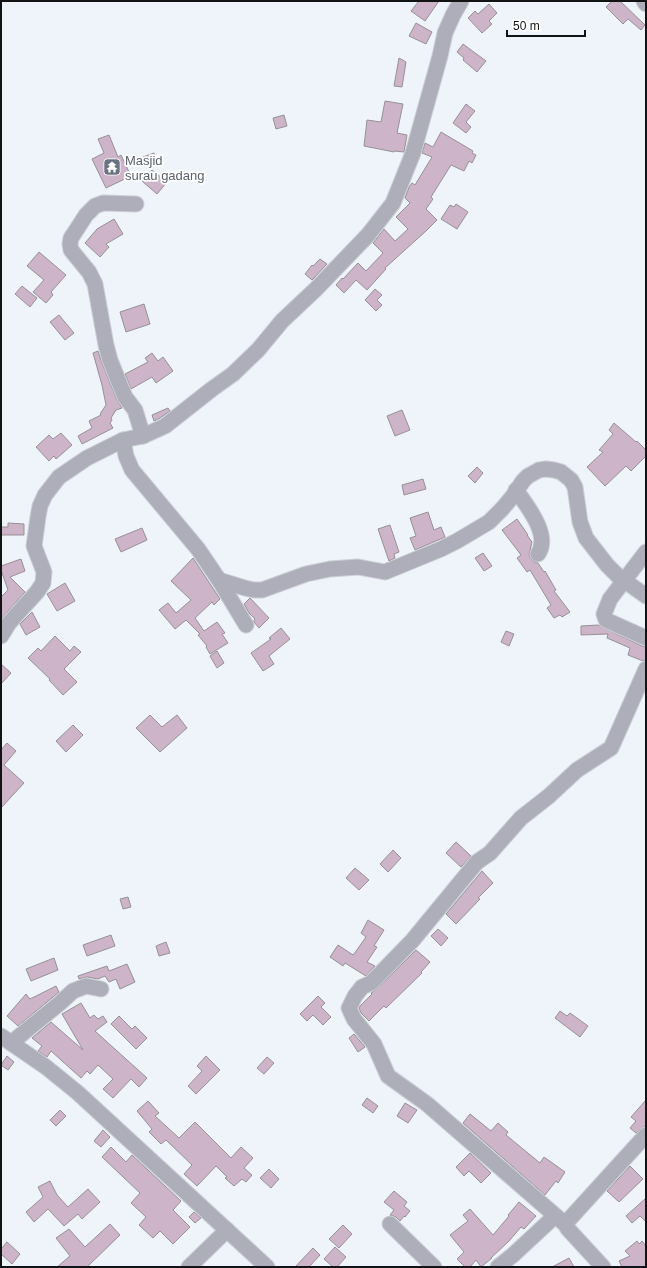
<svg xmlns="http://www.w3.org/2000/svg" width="647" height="1268" font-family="Arial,sans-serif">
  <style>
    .building { fill: #cdb4c9; stroke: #969196 }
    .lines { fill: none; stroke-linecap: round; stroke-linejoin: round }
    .minor-casing { stroke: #cbd0d5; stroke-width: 17 }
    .minor { stroke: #aeaebb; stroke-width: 15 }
    .labels { text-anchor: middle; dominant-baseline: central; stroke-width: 3.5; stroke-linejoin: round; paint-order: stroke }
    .worship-label { font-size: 13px; fill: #5b616d; stroke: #fff; text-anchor: start }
  </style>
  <rect width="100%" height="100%" fill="#eef4f9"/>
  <g class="building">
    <polygon points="419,1 439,1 425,21 411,11"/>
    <polygon points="612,1 620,1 645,25 641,30 628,19 623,24 606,7"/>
    <polygon points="489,4 497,13 489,21 492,24 482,33 468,18 475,11 478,14"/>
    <polygon points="416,23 432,32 426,44 409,36"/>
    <polygon points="463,44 486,61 477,72 463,60 464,58 457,52"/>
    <polygon points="399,58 406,62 402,87 394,86"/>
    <polygon points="385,101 403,104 397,133 407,135 404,152 394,151 394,152 364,146 367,120 381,122"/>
    <polygon points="466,104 475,111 466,122 471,127 466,133 453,123"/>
    <polygon points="284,115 287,126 276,129 273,118"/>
    <polygon points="441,132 473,151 472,153 476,155 472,163 469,161 464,171 451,165 431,197 433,199 426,209 437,220 426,231 385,268 386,269 367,290 356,280 344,293 336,285 342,278 343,279 358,263 366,271 383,253 373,243 384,229 395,241 408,229 396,217 410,203 405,198 409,187 412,183 415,185 432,157 422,153 425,143 433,147"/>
    <polygon points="109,135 118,157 121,155 131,176 106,188 92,159 104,153 98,139"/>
    <polygon points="154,153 157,161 146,165 143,157"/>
    <polygon points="152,170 167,182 157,194 142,181"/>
    <polygon points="456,204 468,212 457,229 441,219 450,205 454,207"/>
    <polygon points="114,219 123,234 106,244 109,247 100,257 85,243 97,229"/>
    <polygon points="39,252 66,275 51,292 53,295 46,303 33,292 44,280 27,266"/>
    <polygon points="320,259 327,264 312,280 305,274 312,265 313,266"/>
    <polygon points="22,286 37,298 30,307 15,294"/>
    <polygon points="375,289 382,295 377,300 382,305 376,311 365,300"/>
    <polygon points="144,304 150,324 126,332 120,312"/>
    <polygon points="59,315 74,333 65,340 50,322"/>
    <polygon points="98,351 102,363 117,400 122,408 116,410 111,418 112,420 110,423 113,428 82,444 78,436 92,428 89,421 101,415 100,414 106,405 102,385 93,353"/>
    <polygon points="152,353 158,361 163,357 173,371 156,383 152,377 131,389 125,374 148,362 145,358"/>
    <polygon points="168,408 170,411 160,418 154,421 152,415"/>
    <polygon points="402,410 410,430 395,436 387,416"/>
    <polygon points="614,423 636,442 637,441 646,450 646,456 631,471 626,466 605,486 587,467 603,452 599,450 613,434 609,430"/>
    <polygon points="61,433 72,445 56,459 54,456 49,461 36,447 49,435 53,439"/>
    <polygon points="477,467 483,473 475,483 468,476"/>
    <polygon points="423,479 426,489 404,495 402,485"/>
    <polygon points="428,512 434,530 441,527 445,537 415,550 410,538 416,536 410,518"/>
    <polygon points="517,519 528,535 527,535 532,542 529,555 531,559 534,562 538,563 544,572 545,571 556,590 554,591 570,612 562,617 560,615 554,618 547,608 551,605 530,570 527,572 517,558 521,555 502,530"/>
    <polygon points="8,523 24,524 24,535 1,535 1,527 8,527"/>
    <polygon points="390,525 399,552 394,554 395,558 389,561 378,529"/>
    <polygon points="142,528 147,540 121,552 115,539"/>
    <polygon points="483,553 492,566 484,571 475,558"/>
    <polygon points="193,558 220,599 214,605 212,602 195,618 204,631 217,622 225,633 222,634 228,643 210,654 206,647 207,646 198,635 200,634 186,620 175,629 159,610 168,603 176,613 191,600 171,581"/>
    <polygon points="21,559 25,571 10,577 25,592 1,619 1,597 8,590 1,570 1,566"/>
    <polygon points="65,583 75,601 57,611 47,594"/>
    <polygon points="250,598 269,618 259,628 254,622 254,620 255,619 249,613 244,604"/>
    <polygon points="32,612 40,627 26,635 20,624"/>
    <polygon points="598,625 642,646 646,647 646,660 643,661 628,655 630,648 607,638 608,634 581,635 581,626"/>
    <polygon points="281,628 290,639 269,656 274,664 263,671 251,653 271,639 269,638"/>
    <polygon points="506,631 514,634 509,646 501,642"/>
    <polygon points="55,636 70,651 74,646 81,652 64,669 77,682 63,695 49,680 50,679 28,658 38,648 41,651"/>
    <polygon points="217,651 224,663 217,668 210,656"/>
    <polygon points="1,664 11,673 1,684"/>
    <polygon points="150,715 162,727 177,715 187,728 160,752 136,728"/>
    <polygon points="73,725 83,735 66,752 56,741"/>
    <polygon points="7,743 16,751 4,765 24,783 1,808 1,750"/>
    <polygon points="456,842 471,856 461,867 446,853"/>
    <polygon points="393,850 401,858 388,872 380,864"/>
    <polygon points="355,868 369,880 359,890 346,878"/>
    <polygon points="482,871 493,883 478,898 480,899 456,924 446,914"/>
    <polygon points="128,897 131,907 123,909 120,899"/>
    <polygon points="368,920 384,930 374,946 377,947 367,962 375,966 366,976 345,963 343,966 330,957 338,945 353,955 354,954 366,937 361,933"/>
    <polygon points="438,929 448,938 441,946 431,936"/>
    <polygon points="111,935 115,946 87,956 83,945"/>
    <polygon points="166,942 170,953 159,956 156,946"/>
    <polygon points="416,950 430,962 421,972 422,973 386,1008 384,1006 369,1021 361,1013 359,1008 360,1006 372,994 371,993 377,989"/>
    <polygon points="54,958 58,970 31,981 26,969"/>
    <polygon points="127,964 135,982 120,989 116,979 109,982 105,976 98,979 87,977 79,979 78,976 107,966 109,971"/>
    <polygon points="56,986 59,992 18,1026 7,1016 26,994 30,999"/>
    <polygon points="318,996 325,1003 321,1007 331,1017 323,1025 313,1015 307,1021 300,1014"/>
    <polygon points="81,1003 90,1018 94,1015 98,1019 103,1016 107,1022 95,1031 147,1078 139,1087 131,1079 113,1098 103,1089 113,1079 98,1065 90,1074 87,1071 81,1078 51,1051 47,1057 38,1051 42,1046 32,1038 51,1022 83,1050 62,1014"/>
    <polygon points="560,1011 567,1016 570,1013 588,1026 580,1037 555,1018"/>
    <polygon points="119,1016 132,1029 135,1026 147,1038 136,1049 111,1024"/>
    <polygon points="354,1034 365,1047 358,1052 349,1038"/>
    <polygon points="7,1056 14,1062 8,1070 1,1065"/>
    <polygon points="206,1056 220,1070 196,1094 188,1086 202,1071 197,1066"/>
    <polygon points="267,1057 274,1063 264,1074 257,1068"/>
    <polygon points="367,1098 378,1106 373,1113 362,1105"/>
    <polygon points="646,1100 646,1126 640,1129 636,1133 630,1128 636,1121 631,1117"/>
    <polygon points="148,1101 159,1113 155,1116 179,1138 195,1122 231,1158 241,1147 253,1158 244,1168 252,1175 246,1182 242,1179 234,1186 225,1178 227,1177 216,1166 197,1186 184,1174 192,1165 166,1140 161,1144 149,1132 152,1129 137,1111"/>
    <polygon points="405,1103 417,1110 408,1123 397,1116"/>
    <polygon points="60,1110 66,1116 56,1126 50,1120"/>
    <polygon points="470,1114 491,1131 498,1123 508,1132 506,1135 540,1163 544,1157 565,1172 558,1183 556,1181 545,1195 463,1123"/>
    <polygon points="103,1130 110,1137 101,1147 94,1141"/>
    <polygon points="111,1147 126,1162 132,1155 181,1201 173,1210 190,1227 173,1244 160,1231 153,1238 139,1225 146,1217 131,1203 140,1193 102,1157"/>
    <polygon points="470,1153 491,1173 481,1183 469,1171 464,1176 456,1167"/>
    <polygon points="630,1166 643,1179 619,1202 607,1191"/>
    <polygon points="269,1169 279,1179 271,1188 260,1178"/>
    <polygon points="50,1181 57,1195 68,1207 88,1189 100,1202 82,1219 78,1214 64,1226 48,1209 34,1222 26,1212 43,1197 38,1187"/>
    <polygon points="394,1191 407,1202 404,1206 410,1211 405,1217 404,1216 400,1221 396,1217 390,1215 394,1210 384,1202"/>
    <polygon points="646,1198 646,1222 640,1216 632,1223 626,1216"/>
    <polygon points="519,1202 536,1216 524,1229 521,1227 509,1241 491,1258 492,1258 481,1267 476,1260 470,1267 465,1267 457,1259 464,1252 450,1235 468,1221 463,1215 470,1209 493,1235 509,1216 508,1215"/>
    <polygon points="194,1212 201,1218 195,1223 189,1217"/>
    <polygon points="110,1224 120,1235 87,1267 57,1267 70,1256 56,1238 69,1229 85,1247"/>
    <polygon points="343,1225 352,1234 339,1248 329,1239"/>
    <polygon points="637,1241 639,1244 642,1241 646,1246 646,1267 622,1267 619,1261 630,1256 625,1251"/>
    <polygon points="7,1242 20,1254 12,1264 1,1254 1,1249"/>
    <polygon points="335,1247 346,1257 337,1267 333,1267 324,1259"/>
    <polygon points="313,1248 320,1255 309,1267 295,1267"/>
    <polygon points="569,1258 574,1267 552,1267"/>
  </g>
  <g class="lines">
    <defs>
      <g id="minor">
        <polyline points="644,1 646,4"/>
        <polyline points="136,204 103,203 95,206 86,215 75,232 71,238 70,244 71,250 89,272 95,284 106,345 110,360 125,397 135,410 143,436"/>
        <polyline points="123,440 126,456 132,470 198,549 219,580 246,625"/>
        <path d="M516,490C527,506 551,535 538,554"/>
        <polyline points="646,552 610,599 604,614 606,620 646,638"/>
        <polyline points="219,580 245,588 254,590 262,590 306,574 330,569 358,567 385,572 441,549 457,541 489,522 502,509 513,496 523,481 528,476 539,470 546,469 554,470 561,472 571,480 575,487 580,522 586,538 607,565 618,576 646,596"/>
        <polyline points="1,636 9,623 37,592 43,583 44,572 34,546 38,517 40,506 45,495 59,477 87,458 123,440 143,436 165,426 212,389 233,374 258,350 282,321 316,289 368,235 393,203 413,153 440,56 445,33 453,15 461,1"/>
        <polyline points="1,1036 46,1067 78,1093 267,1267"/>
        <polyline points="11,1043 60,1003 73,991 86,986 101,989"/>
        <polyline points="390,1224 434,1267"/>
        <polyline points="565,1224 646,1135"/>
        <polyline points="189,1267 227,1230"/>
        <polyline points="498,1267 513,1255 555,1216"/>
        <polyline points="603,1267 568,1229 565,1224 427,1104 388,1076 374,1044 354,1019 349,1008 355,996 362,987 371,983 412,941 477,862 490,853 521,818 549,796 577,770 611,748 646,669"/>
      </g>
    </defs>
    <use href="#minor" class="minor-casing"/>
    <use href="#minor" class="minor"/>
  </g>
  <defs>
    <symbol id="temple-square" viewBox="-11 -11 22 22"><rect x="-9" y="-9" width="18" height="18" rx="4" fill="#6b7280" stroke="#fff"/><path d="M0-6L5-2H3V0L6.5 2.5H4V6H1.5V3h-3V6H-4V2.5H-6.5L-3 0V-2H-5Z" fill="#fff"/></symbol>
  </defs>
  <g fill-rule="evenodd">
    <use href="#temple-square" x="102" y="157" width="20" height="20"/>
  </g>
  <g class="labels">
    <g class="worship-label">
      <text x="125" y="160">Masjid<tspan x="125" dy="15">surau gadang</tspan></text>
    </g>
  </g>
  <rect width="647" height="1268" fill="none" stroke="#111315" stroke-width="4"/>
  <path d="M507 30v6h78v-6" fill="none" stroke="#111315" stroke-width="2"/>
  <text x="513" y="30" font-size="12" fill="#111315" stroke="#ffffff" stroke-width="3" paint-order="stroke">50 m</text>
</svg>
